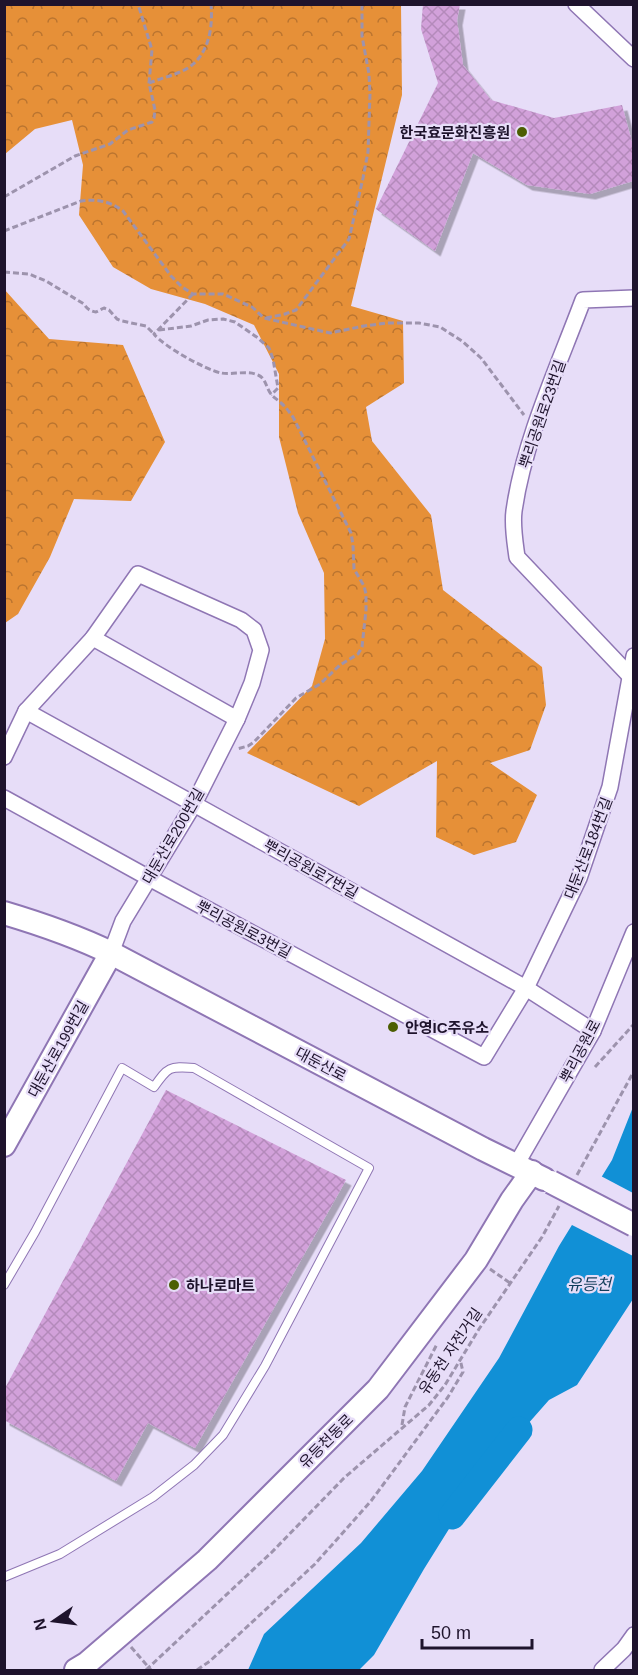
<svg xmlns="http://www.w3.org/2000/svg" width="638" height="1675" font-family="Arial,'Noto Sans KR',sans-serif">
  <style>
    .forest { fill: url(#forest-crowns) }
    .water { fill: #1190d6 }
    .pier { fill: #e7ddf8 }
    .lines { fill: none; stroke-linecap: round; stroke-linejoin: round }
    .river { stroke: #1190d6; stroke-width: 27 }
    .building { fill: url(#building-cross-hatch); filter: url(#shadow) }
    .service-casing { stroke: #8f76b4; stroke-width: 10 }
    .minor-casing { stroke: #8f76b4; stroke-width: 18 }
    .secondary-casing { stroke: #8f76b4; stroke-width: 26 }
    .path { stroke: #9d93ad; stroke-width: 3; stroke-dasharray: 6 3; stroke-linecap: butt }
    .service { stroke: #fff; stroke-width: 8 }
    .minor { stroke: #fff; stroke-width: 15 }
    .secondary { stroke: #fff; stroke-width: 22 }
    .secondary-bridge-casing { stroke: #8f76b4; stroke-width: 26; stroke-linecap: butt }
    .secondary-bridge { stroke: #fff; stroke-width: 22 }
    .poi-dot { fill: #4c5e03; stroke: #e7ddf8; stroke-width: 2 }
    .labels { text-anchor: middle; dominant-baseline: central; stroke-width: 4.5; stroke-linejoin: round; paint-order: stroke }
    .poi-label { font-size: 15px; font-weight: bold; fill: #1e132c; stroke: #e7ddf8; text-anchor: start }
    .street-label { font-size: 15px; fill: #1e132c; stroke: #e7ddf8 }
    .water-label { font-size: 16px; font-style: italic; fill: #113d5a; stroke: #e7ddf8 }
  </style>
  <defs>
    <pattern id="forest-crowns" width="20" height="18" patternUnits="userSpaceOnUse" patternTransform="scale(1.5)"><rect width="20" height="18" fill="#e69038"/><path d="M2 6a3 3 0 1 1 6 0M12 15a3 3 0 1 1 6 0" fill="none" stroke="#ba742f"/></pattern>
    <pattern id="building-cross-hatch" width="8" height="8" patternUnits="userSpaceOnUse" patternTransform="scale(1.5)"><rect width="8" height="8" fill="#d2a1da"/><path d="M0 0l8 8M0 8l8-8" fill="none" stroke="#b48abb"/></pattern>
    <filter id="shadow"><feDropShadow dx="5.5" dy="5.5" stdDeviation="0" flood-color="#0004"/></filter>
  </defs>
  <rect width="100%" height="100%" fill="#e7ddf8"/>
  <g class="forest">
    <polygon points="5,4 401,5 402,95 351,306 403,321 404,383 366,407 372,441 431,515 443,590 542,667 546,705 530,750 490,763 537,795 516,842 474,855 436,837 437,761 359,806 247,753 312,686 325,639 324,573 298,513 279,437 279,374 254,325 205,304 151,289 113,267 79,215 83,165 72,120 35,129 5,154"/>
    <polygon points="4,289 49,339 123,345 165,442 131,501 74,499 50,557 18,614 5,623"/>
  </g>
  <polygon class="water" points="633,1107 633,1299 577,1385 549,1400 482,1476 424,1569 374,1655 359,1670 248,1670 264,1634 361,1543 422,1471 499,1358 559,1246 612,1160"/>
  <polygon class="pier" points="599,1175 633,1193 633,1256 570,1224"/>
  <g class="lines">
    <polyline class="river" points="452,1516 519,1430"/>
  </g>
  <g class="building">
    <polygon points="423,4 460,4 457,20 463,65 491,100 554,118 622,105 633,146 633,181 590,194 527,185 473,153 435,251 376,209 438,83 421,29"/>
    <polygon points="166,1090 346,1180 195,1448 148,1423 116,1481 4,1420 4,1390"/>
  </g>
  <g class="lines">
    <defs>
      <path id="service" d="M4,1285L35,1232L122,1068L154,1087C168,1067 169,1066 194,1068L369,1168L265,1366L223,1435L194,1465L153,1497L60,1554L4,1577"/>
      <g id="minor">
        <polyline points="576,4 634,59"/>
        <path d="M634,298L583,300C558,367 524,440 514,511C512,526 515,542 517,557L630,676L634,677"/>
        <polyline points="93,638 237,719"/>
        <polyline points="26,711 526,988 593,1031"/>
        <polyline points="4,757 26,711 93,638 138,574 241,620 254,630 261,650 252,683 237,719 194,804 123,921 111,953"/>
        <polyline points="4,798 149,878 484,1057 526,988 579,878 610,787 634,656"/>
        <polyline points="516,1165 593,1031 634,932"/>
        <polyline points="602,1670 624,1649 634,1635"/>
      </g>
      <g id="secondary">
        <path d="M4,913C41,924 76,936 111,953L483,1149L544,1179"/>
        <polyline points="4,1145 111,953"/>
        <polyline points="76,1670 86,1664 207,1560 378,1389 476,1260 512,1200 532,1172"/>
      </g>
    </defs>
    <use href="#service" class="service-casing"/>
    <use href="#minor" class="minor-casing"/>
    <use href="#secondary" class="secondary-casing"/>
    <g class="path">
      <path d="M149,83C162,78 176,75 188,68C209,54 213,28 211,4"/>
      <polyline points="4,197 75,156 110,144 128,130 152,122 154,118 155,110 149,83 152,50 138,4"/>
      <path d="M4,231L81,201C97,199 110,201 123,211L171,276L182,287L193,294H223L252,307L264,318L330,333L364,326L387,323H419L440,327L462,341L481,358L524,415"/>
      <path d="M4,272L29,274L46,281L84,304C87,309 90,311 96,312L104,308L109,310L117,319L122,321L146,326L154,334"/>
      <path d="M193,294L154,334C163,346 206,370 221,373C233,375 247,370 258,375C266,378 266,388 271,394C273,397 278,400 281,403C286,407 289,412 293,417L351,533L353,545L354,569L364,586L366,594V610L362,647L358,654L340,665L320,684L296,698L254,742L248,746L237,749"/>
      <polyline points="266,318 285,314 296,310 349,239 363,178 368,152 370,94 369,74 362,36 362,4"/>
      <polyline points="159,330 191,326 208,320 223,319 235,322 258,338 269,348 273,359 278,388 271,395"/>
      <polyline points="595,1067 634,1024"/>
      <polyline points="577,1175 634,1071"/>
      <polyline points="490,1269 510,1283"/>
      <polyline points="402,1425 405,1407 437,1344"/>
      <polyline points="131,1647 151,1670"/>
      <polyline points="146,1670 272,1552 344,1478 429,1405 445,1385 479,1329 542,1237 559,1206"/>
      <polyline points="197,1670 210,1661 315,1564 371,1501 448,1397 463,1372 460,1359"/>
    </g>
    <use href="#service" class="service"/>
    <use href="#minor" class="minor"/>
    <use href="#secondary" class="secondary"/>
    <defs>
      <polyline id="secondary-bridge" points="551,1182 634,1225"/>
    </defs>
    <use href="#secondary-bridge" class="secondary-bridge-casing"/>
    <use href="#secondary-bridge" class="secondary-bridge"/>
  </g>
  <g class="poi-dot">
    <circle cx="522" cy="132" r="6"/>
    <circle cx="393" cy="1027" r="6"/>
    <circle cx="174" cy="1285" r="6"/>
  </g>
  <g class="labels">
    <g class="poi-label">
      <text x="510" y="132" text-anchor="end">한국효문화진흥원</text>
      <text x="405" y="1027">안영IC주유소</text>
      <text x="186" y="1285">하나로마트</text>
    </g>
    <g class="street-label">
      <text transform="translate(542 414) rotate(-71)">뿌리공원로23번길</text>
      <text transform="translate(173 836) rotate(-60)">대둔산로200번길</text>
      <text transform="translate(588 848) rotate(-69)">대둔산로184번길</text>
      <text transform="translate(311 869) rotate(29)">뿌리공원로7번길</text>
      <text transform="translate(244 929) rotate(28)">뿌리공원로3번길</text>
      <text transform="translate(58 1049) rotate(-61)">대둔산로199번길</text>
      <text transform="translate(580 1051) rotate(-62)">뿌리공원로</text>
      <text transform="translate(321 1064) rotate(28)">대둔산로</text>
      <text transform="translate(450 1351) rotate(-56)">유동천 자전거길</text>
      <text transform="translate(326 1441) rotate(-45)">유등천동로</text>
    </g>
    <g class="water-label">
      <text x="589" y="1284">유등천</text>
    </g>
  </g>
  <rect width="638" height="1675" fill="none" stroke="#1e132c" stroke-width="12"/>
  <g transform="translate(54 1621) rotate(256)" stroke="#e7ddf8" stroke-width="4.5" paint-order="stroke">
  <path d="M0-4.5L10 22L0 15L-10 22Z" fill="#1e132c"/>
  <text y="-9" font-size="16" font-weight="bold" text-anchor="middle" fill="#1e132c">N</text>
  </g>
  <path d="M422 1639v9h110v-9" fill="none" stroke="#1e132c" stroke-width="3"/>
  <text x="431" y="1639" font-size="18" fill="#1e132c" stroke="#e7ddf8" stroke-width="4.5" paint-order="stroke">50 m</text>
</svg>
